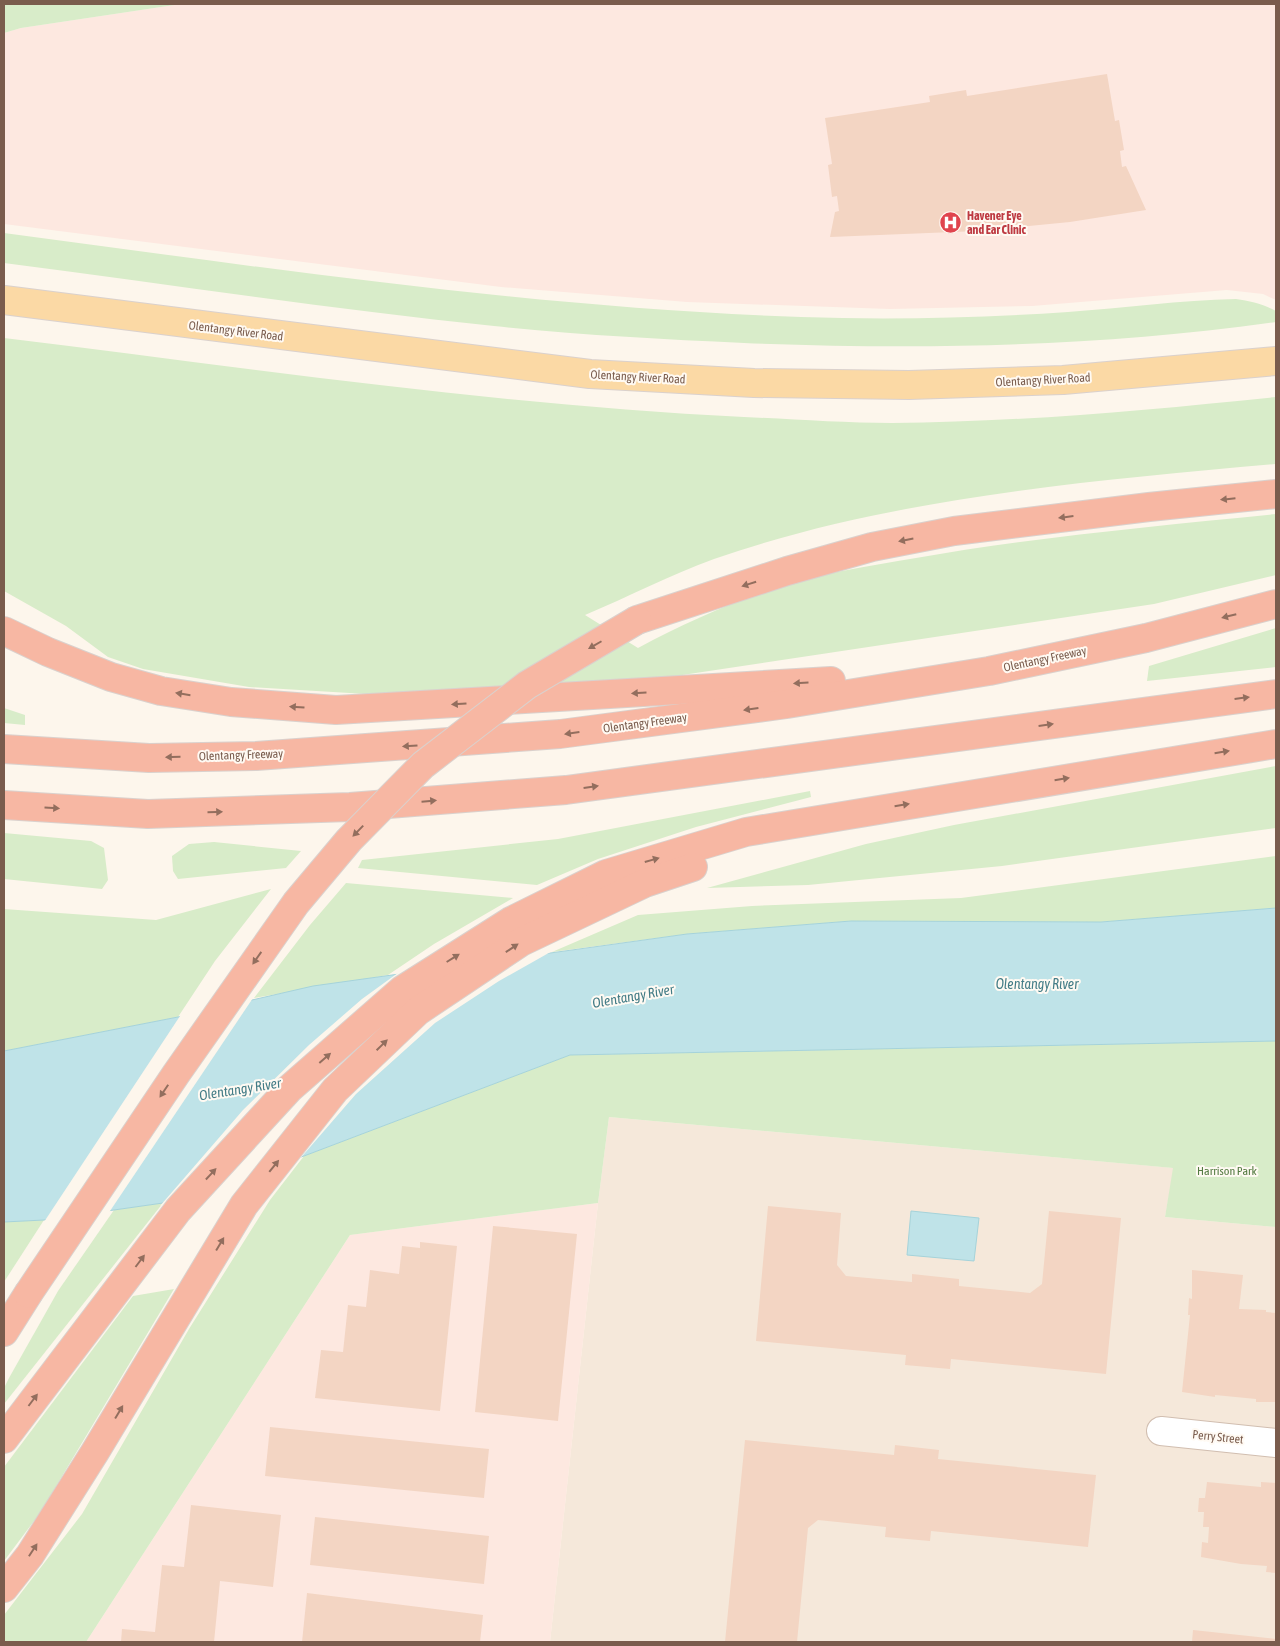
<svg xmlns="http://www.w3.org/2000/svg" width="1280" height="1646" font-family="'Asap Condensed',sans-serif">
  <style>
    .residential { fill: #f5e8da }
    .commercial { fill: #fde8e0 }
    .green { fill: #d8ecc9 }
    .water { fill: #bfe3e8; stroke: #a5d3da }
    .pier { fill: #fdf6ec }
    .building { fill: #f3d5c3 }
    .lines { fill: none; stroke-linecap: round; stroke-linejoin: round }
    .minor-casing { stroke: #d1beb0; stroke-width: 30 }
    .major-casing { stroke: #dad1cd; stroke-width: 30 }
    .highway-casing { stroke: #dad1cd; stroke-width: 30 }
    .minor { stroke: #fff; stroke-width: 28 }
    .major { stroke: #fbd9a5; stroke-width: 28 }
    .highway { stroke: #f7b7a3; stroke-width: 28 }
    .highway-bridge-casing { stroke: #dad1cd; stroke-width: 30; stroke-linecap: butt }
    .highway-bridge { stroke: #f7b7a3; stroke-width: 28 }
    .oneway { fill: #936e5e }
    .labels { text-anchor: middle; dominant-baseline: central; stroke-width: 4; stroke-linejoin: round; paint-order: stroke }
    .health-label { font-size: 12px; font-weight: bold; fill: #be3a42; stroke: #fffaf3; text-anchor: start }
    .street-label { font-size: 12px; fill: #7a5c4d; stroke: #fffaf3 }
    .park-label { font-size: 12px; fill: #537a41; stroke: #fffaf3 }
    .water-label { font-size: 14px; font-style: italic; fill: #437c86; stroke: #fffaf3 }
  </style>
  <rect width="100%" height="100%" fill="#fdf6ec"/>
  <polygon class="residential" points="609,1117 1174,1168 1165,1217 1276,1227 1276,1642 550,1642 598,1203"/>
  <g class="commercial">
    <polygon points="181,4 1276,4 1276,300 1263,294 1227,290 1032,306 890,309 687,302 501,287 4,224 4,33 21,28"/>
    <polygon points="598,1203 550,1642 86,1642 350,1235"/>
  </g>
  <g class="green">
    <polygon points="4,4 181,4 21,28 4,33"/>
    <path d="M4,233C269,268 534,308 801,317C890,320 979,318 1068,312C1124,308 1180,300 1236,299C1250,301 1263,304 1276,311V322C1100,347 922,350 744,343C661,339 577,335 494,326C331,309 167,284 4,263Z"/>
    <path d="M4,338C250,368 496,405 744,417C793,419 843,423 892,423C1021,422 1149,410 1276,397V464C1090,481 892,497 714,559C670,575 628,597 585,615L638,648C681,625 723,606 769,590C816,574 868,566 916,558C1035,537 1156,526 1276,514V575L1154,604L669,677L416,697L249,687L143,669L108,657L66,626L4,591Z"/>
    <polygon points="1276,628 1276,667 1147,681 1149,666"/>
    <polygon points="4,708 25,715 25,725 4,723"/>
    <polygon points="1276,766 1276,828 1002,866 808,885 707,888 866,844 954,825"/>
    <polygon points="810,791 811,797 696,827 598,859 537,885 358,868 362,860 558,839"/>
    <polygon points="4,833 91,841 104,848 108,880 102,889 4,879"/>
    <polygon points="214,842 301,851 286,868 178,879 173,871 172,856 189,844"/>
    <polygon points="1276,856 1276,908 1101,922 851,921 687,934 552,952 638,915 752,906 961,898"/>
    <polygon points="346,883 513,898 434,944 388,975 254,998 310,925"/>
    <polygon points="271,889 215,961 178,1017 4,1051 4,909 156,920"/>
    <polygon points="1276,1041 1276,1227 1165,1217 1173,1168 609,1117 598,1203 350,1235 86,1642 4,1642 4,1615 82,1514 189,1329 270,1200 304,1156 570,1055"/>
    <polygon points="163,1203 4,1404 4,1388 9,1378 58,1291 114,1210"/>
    <polygon points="44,1220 4,1282 4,1222"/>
    <polygon points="174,1289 40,1513 4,1561 4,1467 133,1296"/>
  </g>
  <g class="water">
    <polygon points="1276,908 1276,1041 570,1055 304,1156 163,1203 44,1220 4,1222 4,1051 178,1017 313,986 687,934 851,921 1101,922"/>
    <polygon points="911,1211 979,1218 974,1261 907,1255"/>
  </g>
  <g class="pier">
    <polygon points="554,950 499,981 435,1023 356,1094 298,1161 160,1206 243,1110 309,1045 362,999 402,970"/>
    <polygon points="255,995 108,1214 44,1222 182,1013"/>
  </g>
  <g class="building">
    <polygon points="1107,74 1115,121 1119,120 1124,150 1120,151 1122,167 1126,166 1146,210 1070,222 978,231 830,237 835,212 839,211 837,196 832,197 828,165 832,164 825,118 930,102 929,96 966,90 967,96"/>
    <polygon points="768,1206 841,1213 837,1265 846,1276 912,1282 912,1274 959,1279 959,1286 1030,1293 1042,1284 1049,1211 1121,1218 1106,1374 951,1359 950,1369 905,1365 906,1355 756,1341"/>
    <polygon points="493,1226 577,1234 558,1421 475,1412"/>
    <polygon points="420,1242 457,1246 440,1411 315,1398 321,1350 343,1352 348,1305 366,1307 370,1270 399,1274 402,1246 420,1248"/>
    <polygon points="1192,1270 1243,1275 1239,1309 1266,1310 1266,1312 1276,1313 1276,1402 1256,1402 1256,1399 1215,1395 1215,1397 1182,1392 1190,1315 1188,1315 1189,1298 1192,1299"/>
    <polygon points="270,1427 489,1449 484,1498 265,1476"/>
    <polygon points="745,1440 894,1455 895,1445 939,1450 938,1459 1096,1475 1088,1547 931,1531 930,1541 885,1537 886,1527 818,1520 808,1528 797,1642 725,1642"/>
    <polygon points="1207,1482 1261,1487 1261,1482 1276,1483 1276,1573 1266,1572 1267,1566 1241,1564 1201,1557 1202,1542 1208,1543 1209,1527 1203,1527 1204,1512 1198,1512 1199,1498 1205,1498"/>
    <polygon points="191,1505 281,1515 273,1587 220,1581 214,1642 121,1642 122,1629 155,1632 162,1565 184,1567"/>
    <polygon points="315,1517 489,1536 484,1584 310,1565"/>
    <polygon points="307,1593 483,1615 480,1642 302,1642"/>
    <polygon points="1193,1630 1276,1639 1276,1642 1192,1642"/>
  </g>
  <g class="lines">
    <defs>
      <polyline id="minor" points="1161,1431 1276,1443"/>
      <polyline id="major" points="4,300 590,374 754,383 909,385 1063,380 1276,361"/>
      <g id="highway">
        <polyline points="637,620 787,571 872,547 954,531 1149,507 1276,494"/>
        <polyline points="4,631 48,652 111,677 161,691 231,702 336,710 831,681"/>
        <polyline points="4,749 149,758 256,756 560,734 787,704 989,671 1146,638 1276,604"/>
        <polyline points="4,805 148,814 350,807 566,790 1276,694"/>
        <polyline points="4,1332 28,1294"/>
        <polyline points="4,1439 178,1210 289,1089 402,990 511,921 606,874 746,832 1276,744"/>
        <polyline points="4,1588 30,1555 95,1452 244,1205 335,1090 418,1011 521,942 645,883 693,867"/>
      </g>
    </defs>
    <use href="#minor" class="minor-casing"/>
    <use href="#major" class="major-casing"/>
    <use href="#highway" class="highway-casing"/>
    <use href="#minor" class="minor"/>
    <use href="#major" class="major"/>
    <use href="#highway" class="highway"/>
    <defs>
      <polyline id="highway-bridge" points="28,1294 176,1074 296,903 349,840 423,765 527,685 637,620"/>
    </defs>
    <use href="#highway-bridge" class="highway-bridge-casing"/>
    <use href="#highway-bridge" class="highway-bridge"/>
  </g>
  <defs><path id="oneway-solid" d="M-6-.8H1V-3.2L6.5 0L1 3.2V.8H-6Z" transform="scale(1.25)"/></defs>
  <g class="oneway">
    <use href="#oneway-solid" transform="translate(1228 499) rotate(174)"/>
    <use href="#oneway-solid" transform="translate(1066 517) rotate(173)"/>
    <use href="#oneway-solid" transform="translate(906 540) rotate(169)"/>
    <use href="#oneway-solid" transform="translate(749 584) rotate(162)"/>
    <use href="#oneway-solid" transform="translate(1229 616) rotate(166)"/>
    <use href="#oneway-solid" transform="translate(595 645) rotate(150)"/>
    <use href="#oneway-solid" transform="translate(801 683) rotate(177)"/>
    <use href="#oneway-solid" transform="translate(639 693) rotate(177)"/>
    <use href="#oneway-solid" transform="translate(183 694) rotate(-171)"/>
    <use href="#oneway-solid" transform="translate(1242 698) rotate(-7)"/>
    <use href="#oneway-solid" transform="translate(459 704) rotate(176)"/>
    <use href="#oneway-solid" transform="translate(297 707) rotate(-176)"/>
    <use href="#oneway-solid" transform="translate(751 709) rotate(172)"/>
    <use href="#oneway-solid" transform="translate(1046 725) rotate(-8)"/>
    <use href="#oneway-solid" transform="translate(572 733) rotate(172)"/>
    <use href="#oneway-solid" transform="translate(410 746) rotate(176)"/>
    <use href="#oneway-solid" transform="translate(1222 752) rotate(-9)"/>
    <use href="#oneway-solid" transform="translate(173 757) rotate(179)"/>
    <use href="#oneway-solid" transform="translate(1062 779) rotate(-9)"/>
    <use href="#oneway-solid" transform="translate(591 787) rotate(-8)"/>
    <use href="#oneway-solid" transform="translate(429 801) rotate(-5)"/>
    <use href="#oneway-solid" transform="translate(902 805) rotate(-9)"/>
    <use href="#oneway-solid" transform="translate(52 808) rotate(3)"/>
    <use href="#oneway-solid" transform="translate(215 812) rotate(-2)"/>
    <use href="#oneway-solid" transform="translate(358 831) rotate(134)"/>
    <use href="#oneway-solid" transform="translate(652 860) rotate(-16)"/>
    <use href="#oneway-solid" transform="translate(512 948) rotate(-34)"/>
    <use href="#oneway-solid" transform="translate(257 958) rotate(125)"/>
    <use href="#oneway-solid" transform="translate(453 958) rotate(-32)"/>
    <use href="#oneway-solid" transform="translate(382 1045) rotate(-44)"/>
    <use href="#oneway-solid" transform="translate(325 1058) rotate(-41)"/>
    <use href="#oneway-solid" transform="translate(164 1091) rotate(124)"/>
    <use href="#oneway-solid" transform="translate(274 1166) rotate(-51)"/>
    <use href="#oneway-solid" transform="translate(211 1174) rotate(-47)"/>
    <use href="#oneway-solid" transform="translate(220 1244) rotate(-59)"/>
    <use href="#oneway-solid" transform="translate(140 1261) rotate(-53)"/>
    <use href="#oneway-solid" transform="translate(33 1400) rotate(-53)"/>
    <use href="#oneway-solid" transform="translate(119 1412) rotate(-59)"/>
    <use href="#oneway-solid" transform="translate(33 1550) rotate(-57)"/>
  </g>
  <defs>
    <symbol id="hospital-disc" viewBox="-11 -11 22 22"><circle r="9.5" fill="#e0444e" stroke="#fffaf3"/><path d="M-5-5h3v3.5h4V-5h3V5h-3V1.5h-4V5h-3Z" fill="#fff"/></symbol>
  </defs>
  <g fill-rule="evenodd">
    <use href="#hospital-disc" x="938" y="210" width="25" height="25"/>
  </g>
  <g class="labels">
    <g class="health-label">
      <text x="967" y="216">Havener Eye<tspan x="967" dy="14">and Ear Clinic</tspan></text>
    </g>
    <g class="street-label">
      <text transform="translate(236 331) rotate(7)">Olentangy River Road</text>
      <text transform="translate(638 377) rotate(3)">Olentangy River Road</text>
      <text transform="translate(1043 380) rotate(-3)">Olentangy River Road</text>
      <text transform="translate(1045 659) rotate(-12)">Olentangy Freeway</text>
      <text transform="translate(645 723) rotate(-8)">Olentangy Freeway</text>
      <text transform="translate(241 755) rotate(-2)">Olentangy Freeway</text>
      <text transform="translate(1218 1437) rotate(6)">Perry Street</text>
    </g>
    <g class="park-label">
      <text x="1227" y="1171">Harrison Park</text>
    </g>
    <g class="water-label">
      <text x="1037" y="984">Olentangy River</text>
      <text transform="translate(633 996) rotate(-10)">Olentangy River</text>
      <text transform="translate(240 1089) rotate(-9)">Olentangy River</text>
    </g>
  </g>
  <rect width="1280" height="1646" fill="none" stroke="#7a5c4d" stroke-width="10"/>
</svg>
